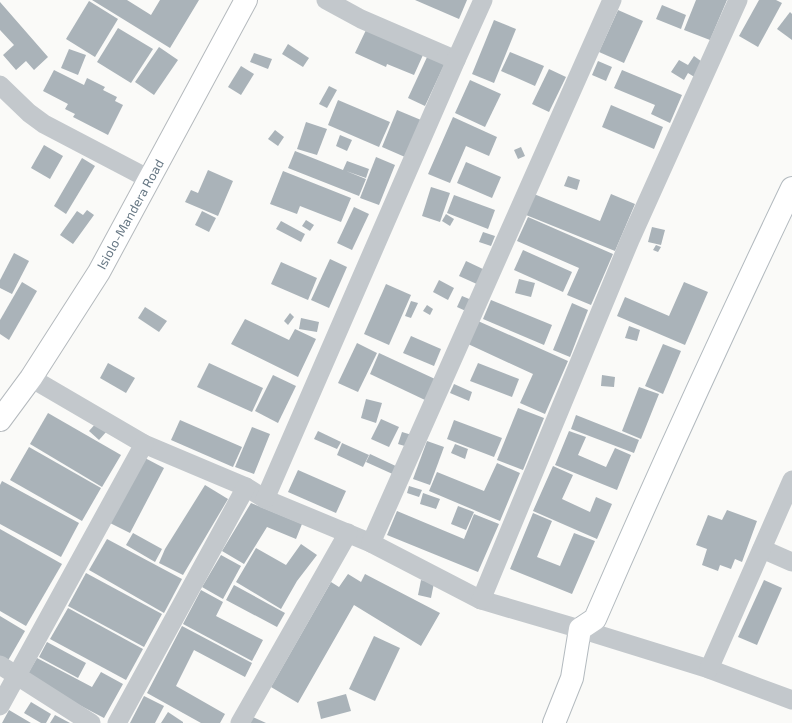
<svg xmlns="http://www.w3.org/2000/svg" width="792" height="723" font-family="'Exo 2',sans-serif">
  <style>
    .building { fill: #aab3b9 }
    .lines { fill: none; stroke-linecap: round; stroke-linejoin: round }
    .secondary-casing { stroke: #b3babf; stroke-width: 24 }
    .trunk-casing { stroke: #b4b9bd; stroke-width: 24 }
    .minor { stroke: #c3c8cc; stroke-width: 19 }
    .secondary { stroke: #fff; stroke-width: 22 }
    .trunk { stroke: #fff; stroke-width: 22 }
    .labels { text-anchor: middle; dominant-baseline: central; stroke-width: 4; stroke-linejoin: round; paint-order: stroke }
    .street-label { font-size: 13px; fill: #657683; stroke: #fff }
  </style>
  <rect width="100%" height="100%" fill="#fafaf8"/>
  <g class="building">
    <polygon points="92,0 127,0 151,15 160,0 199,0 170,48"/>
    <polygon points="415,0 467,0 459,19"/>
    <polygon points="696,0 727,0 710,40 684,30"/>
    <polygon points="759,0 776,0 782,3 758,47 739,36"/>
    <polygon points="89,1 118,19 95,57 66,39"/>
    <polygon points="0,2 48,57 34,70 26,61 16,70 3,55 14,45 0,30"/>
    <polygon points="662,5 686,15 681,29 656,19"/>
    <polygon points="618,10 643,21 624,63 599,52"/>
    <polygon points="790,12 792,14 792,40 777,29"/>
    <polygon points="494,20 516,29 494,83 472,74"/>
    <polygon points="118,28 153,49 131,83 97,62"/>
    <polygon points="366,30 423,55 414,75 387,64 386,67 355,53"/>
    <polygon points="288,44 309,58 303,67 282,54"/>
    <polygon points="159,47 178,60 154,95 135,82"/>
    <polygon points="69,49 86,55 78,75 61,68"/>
    <polygon points="510,52 544,66 535,86 501,71"/>
    <polygon points="254,53 272,59 268,69 250,62"/>
    <polygon points="428,55 445,63 425,106 408,98"/>
    <polygon points="694,56 705,64 696,78 688,73 684,80 671,72 679,60 688,65"/>
    <polygon points="598,61 612,67 606,81 592,75"/>
    <polygon points="241,66 254,74 241,95 228,87"/>
    <polygon points="549,69 566,77 549,112 532,104"/>
    <polygon points="54,70 84,85 87,78 105,87 103,90 117,97 115,101 123,105 108,135 73,117 75,114 65,109 68,104 43,91"/>
    <polygon points="622,70 682,95 670,123 651,114 655,105 614,88"/>
    <polygon points="470,80 501,94 485,127 455,113"/>
    <polygon points="329,86 337,90 327,108 319,104"/>
    <polygon points="338,100 390,122 379,147 328,125"/>
    <polygon points="611,105 663,127 654,149 602,127"/>
    <polygon points="397,110 421,120 405,157 382,147"/>
    <polygon points="453,117 497,137 489,156 466,146 450,183 428,174"/>
    <polygon points="306,122 327,129 317,155 297,149"/>
    <polygon points="275,130 284,137 278,146 268,139"/>
    <polygon points="340,135 352,140 347,151 336,146"/>
    <polygon points="44,145 63,156 50,179 31,168"/>
    <polygon points="521,147 525,156 518,159 514,150"/>
    <polygon points="295,151 343,170 347,161 369,169 366,178 346,171 366,179 359,196 288,168"/>
    <polygon points="376,157 395,165 379,205 360,198"/>
    <polygon points="82,158 95,166 66,214 54,206"/>
    <polygon points="466,162 501,177 492,198 457,183"/>
    <polygon points="208,170 233,181 218,216 185,202 191,190 198,193"/>
    <polygon points="283,171 351,198 341,222 300,206 297,214 270,204"/>
    <polygon points="568,176 580,180 577,190 564,186"/>
    <polygon points="431,187 450,193 440,222 422,216"/>
    <polygon points="534,194 600,221 611,194 635,204 615,251 526,215"/>
    <polygon points="454,195 495,210 488,229 447,213"/>
    <polygon points="354,207 369,214 352,250 337,243"/>
    <polygon points="87,210 94,215 73,244 60,235 77,211 83,215"/>
    <polygon points="202,211 216,218 209,232 195,225"/>
    <polygon points="446,214 454,219 450,226 442,221"/>
    <polygon points="528,217 613,254 591,305 567,295 579,268 517,241"/>
    <polygon points="306,220 314,225 310,231 302,226"/>
    <polygon points="281,221 305,234 301,242 276,229"/>
    <polygon points="652,227 665,230 661,245 648,242"/>
    <polygon points="483,232 495,236 491,246 479,242"/>
    <polygon points="656,245 661,247 658,252 653,250"/>
    <polygon points="523,250 572,272 563,292 514,270"/>
    <polygon points="14,253 29,261 12,294 0,288 0,280"/>
    <polygon points="330,259 347,267 329,308 311,300"/>
    <polygon points="466,261 485,270 479,285 459,276"/>
    <polygon points="281,262 317,278 308,300 271,284"/>
    <polygon points="519,279 535,283 531,297 515,293"/>
    <polygon points="439,280 454,288 448,300 433,292"/>
    <polygon points="22,282 37,291 9,340 0,334 0,320"/>
    <polygon points="684,282 708,292 685,345 617,316 625,297 669,316"/>
    <polygon points="386,284 411,295 389,345 364,334"/>
    <polygon points="462,296 474,301 468,312 457,307"/>
    <polygon points="491,300 552,325 544,345 483,319"/>
    <polygon points="411,301 418,303 411,318 405,316"/>
    <polygon points="572,303 588,310 570,357 553,350"/>
    <polygon points="427,305 433,309 430,315 423,311"/>
    <polygon points="145,307 167,321 159,332 138,318"/>
    <polygon points="290,313 294,317 288,325 284,321"/>
    <polygon points="301,318 319,322 317,332 299,329"/>
    <polygon points="245,319 289,340 295,329 316,339 298,377 231,344"/>
    <polygon points="478,321 568,361 545,414 520,403 533,374 468,344"/>
    <polygon points="629,326 640,330 637,341 625,338"/>
    <polygon points="411,336 441,349 434,366 403,353"/>
    <polygon points="357,343 377,353 358,392 338,383"/>
    <polygon points="663,344 681,351 663,394 645,386"/>
    <polygon points="379,353 435,379 425,400 370,374"/>
    <polygon points="108,363 135,378 126,393 100,378"/>
    <polygon points="209,363 263,388 252,412 197,387"/>
    <polygon points="478,363 519,379 512,397 470,381"/>
    <polygon points="273,375 296,386 278,423 255,411"/>
    <polygon points="602,375 615,377 614,387 601,386"/>
    <polygon points="454,384 472,392 469,401 450,393"/>
    <polygon points="639,387 659,394 641,439 622,431"/>
    <polygon points="366,399 382,403 376,423 361,418"/>
    <polygon points="518,408 544,418 523,470 497,460"/>
    <polygon points="48,413 121,455 102,487 30,444"/>
    <polygon points="576,415 639,440 634,453 571,429"/>
    <polygon points="381,419 399,427 389,447 371,439"/>
    <polygon points="180,420 242,447 233,467 171,440"/>
    <polygon points="454,420 502,438 494,457 447,439"/>
    <polygon points="97,422 107,431 99,440 89,431"/>
    <polygon points="252,427 270,434 254,474 235,467"/>
    <polygon points="318,431 341,442 337,449 314,439"/>
    <polygon points="569,431 586,437 578,455 606,467 615,448 631,455 617,490 555,465"/>
    <polygon points="402,432 412,435 408,447 398,444"/>
    <polygon points="427,441 444,447 430,485 413,479"/>
    <polygon points="342,443 369,455 363,467 337,455"/>
    <polygon points="455,444 468,449 465,459 451,453"/>
    <polygon points="29,447 101,488 82,521 10,480"/>
    <polygon points="370,454 400,468 397,476 366,462"/>
    <polygon points="145,458 164,468 130,533 110,523"/>
    <polygon points="497,463 520,473 500,521 429,491 437,472 484,491"/>
    <polygon points="553,466 573,475 562,499 590,512 596,497 612,504 597,539 533,511"/>
    <polygon points="298,470 346,491 336,513 288,492"/>
    <polygon points="2,481 79,523 61,557 0,524 0,485"/>
    <polygon points="205,485 228,499 183,575 159,563 165,549"/>
    <polygon points="409,486 422,490 419,497 407,493"/>
    <polygon points="423,493 440,499 436,509 420,504"/>
    <polygon points="251,503 302,524 296,539 267,527 244,564 222,551"/>
    <polygon points="458,506 474,512 466,530 451,524"/>
    <polygon points="727,510 757,521 742,562 735,559 731,569 720,565 718,571 702,565 707,549 696,545 708,515 722,520"/>
    <polygon points="397,511 464,539 474,514 499,524 478,572 387,535"/>
    <polygon points="533,513 552,521 537,557 560,566 574,533 595,541 572,594 510,569"/>
    <polygon points="0,529 62,564 26,626 0,611"/>
    <polygon points="133,533 162,549 155,562 126,545"/>
    <polygon points="107,539 182,579 164,613 89,570"/>
    <polygon points="301,544 317,555 297,581 281,609 236,582 256,548 286,565"/>
    <polygon points="221,555 241,566 223,599 202,587"/>
    <polygon points="86,573 162,614 144,647 68,606"/>
    <polygon points="348,574 361,582 365,574 440,613 421,646 354,605 298,703 271,687 331,582 339,587"/>
    <polygon points="421,580 434,583 431,598 418,595"/>
    <polygon points="764,580 782,588 757,645 738,637"/>
    <polygon points="234,585 285,613 277,627 226,600"/>
    <polygon points="201,590 223,602 216,616 263,640 252,661 183,624"/>
    <polygon points="68,608 143,649 126,680 50,639"/>
    <polygon points="0,616 25,631 6,664 0,661"/>
    <polygon points="182,626 252,663 245,677 194,650 176,686 225,714 220,723 201,723 147,693"/>
    <polygon points="374,636 400,648 375,701 349,689"/>
    <polygon points="47,642 86,663 78,678 39,657"/>
    <polygon points="37,658 92,687 101,672 123,684 104,718 26,677"/>
    <polygon points="346,694 351,711 321,719 317,702"/>
    <polygon points="144,696 164,706 155,723 130,723"/>
    <polygon points="31,702 51,714 46,723 41,723 24,713"/>
    <polygon points="9,710 31,723 2,723"/>
    <polygon points="168,712 183,722 183,723 161,723"/>
    <polygon points="55,715 70,723 50,723"/>
    <polygon points="253,717 266,723 250,723"/>
  </g>
  <g class="lines">
    <defs>
      <path id="secondary" d="M554,723L572,678L580,629L595,619C658,474 724,330 792,188"/>
      <polyline id="trunk" points="0,420 31,378 99,272 246,0"/>
    </defs>
    <use href="#secondary" class="secondary-casing"/>
    <use href="#trunk" class="trunk-casing"/>
    <g class="minor">
      <polyline points="326,0 361,19 456,60"/>
      <polyline points="0,85 29,113 44,124 149,179"/>
      <polyline points="31,378 144,444 246,487 265,499 371,543 481,600 580,629 709,669 792,700"/>
      <polyline points="265,499 456,60 483,0"/>
      <polyline points="371,543 612,0"/>
      <polyline points="762,549 792,562"/>
      <polyline points="481,600 630,240 738,0"/>
      <polyline points="0,665 91,723"/>
      <polyline points="709,669 792,480"/>
      <polyline points="0,706 144,444"/>
      <polyline points="117,723 246,487"/>
      <polyline points="240,723 348,533"/>
    </g>
    <use href="#secondary" class="secondary"/>
    <use href="#trunk" class="trunk"/>
  </g>
  <g class="labels">
    <g class="street-label">
      <text transform="translate(130 214) rotate(-61)">Isiolo-Mandera Road</text>
    </g>
  </g>
</svg>
